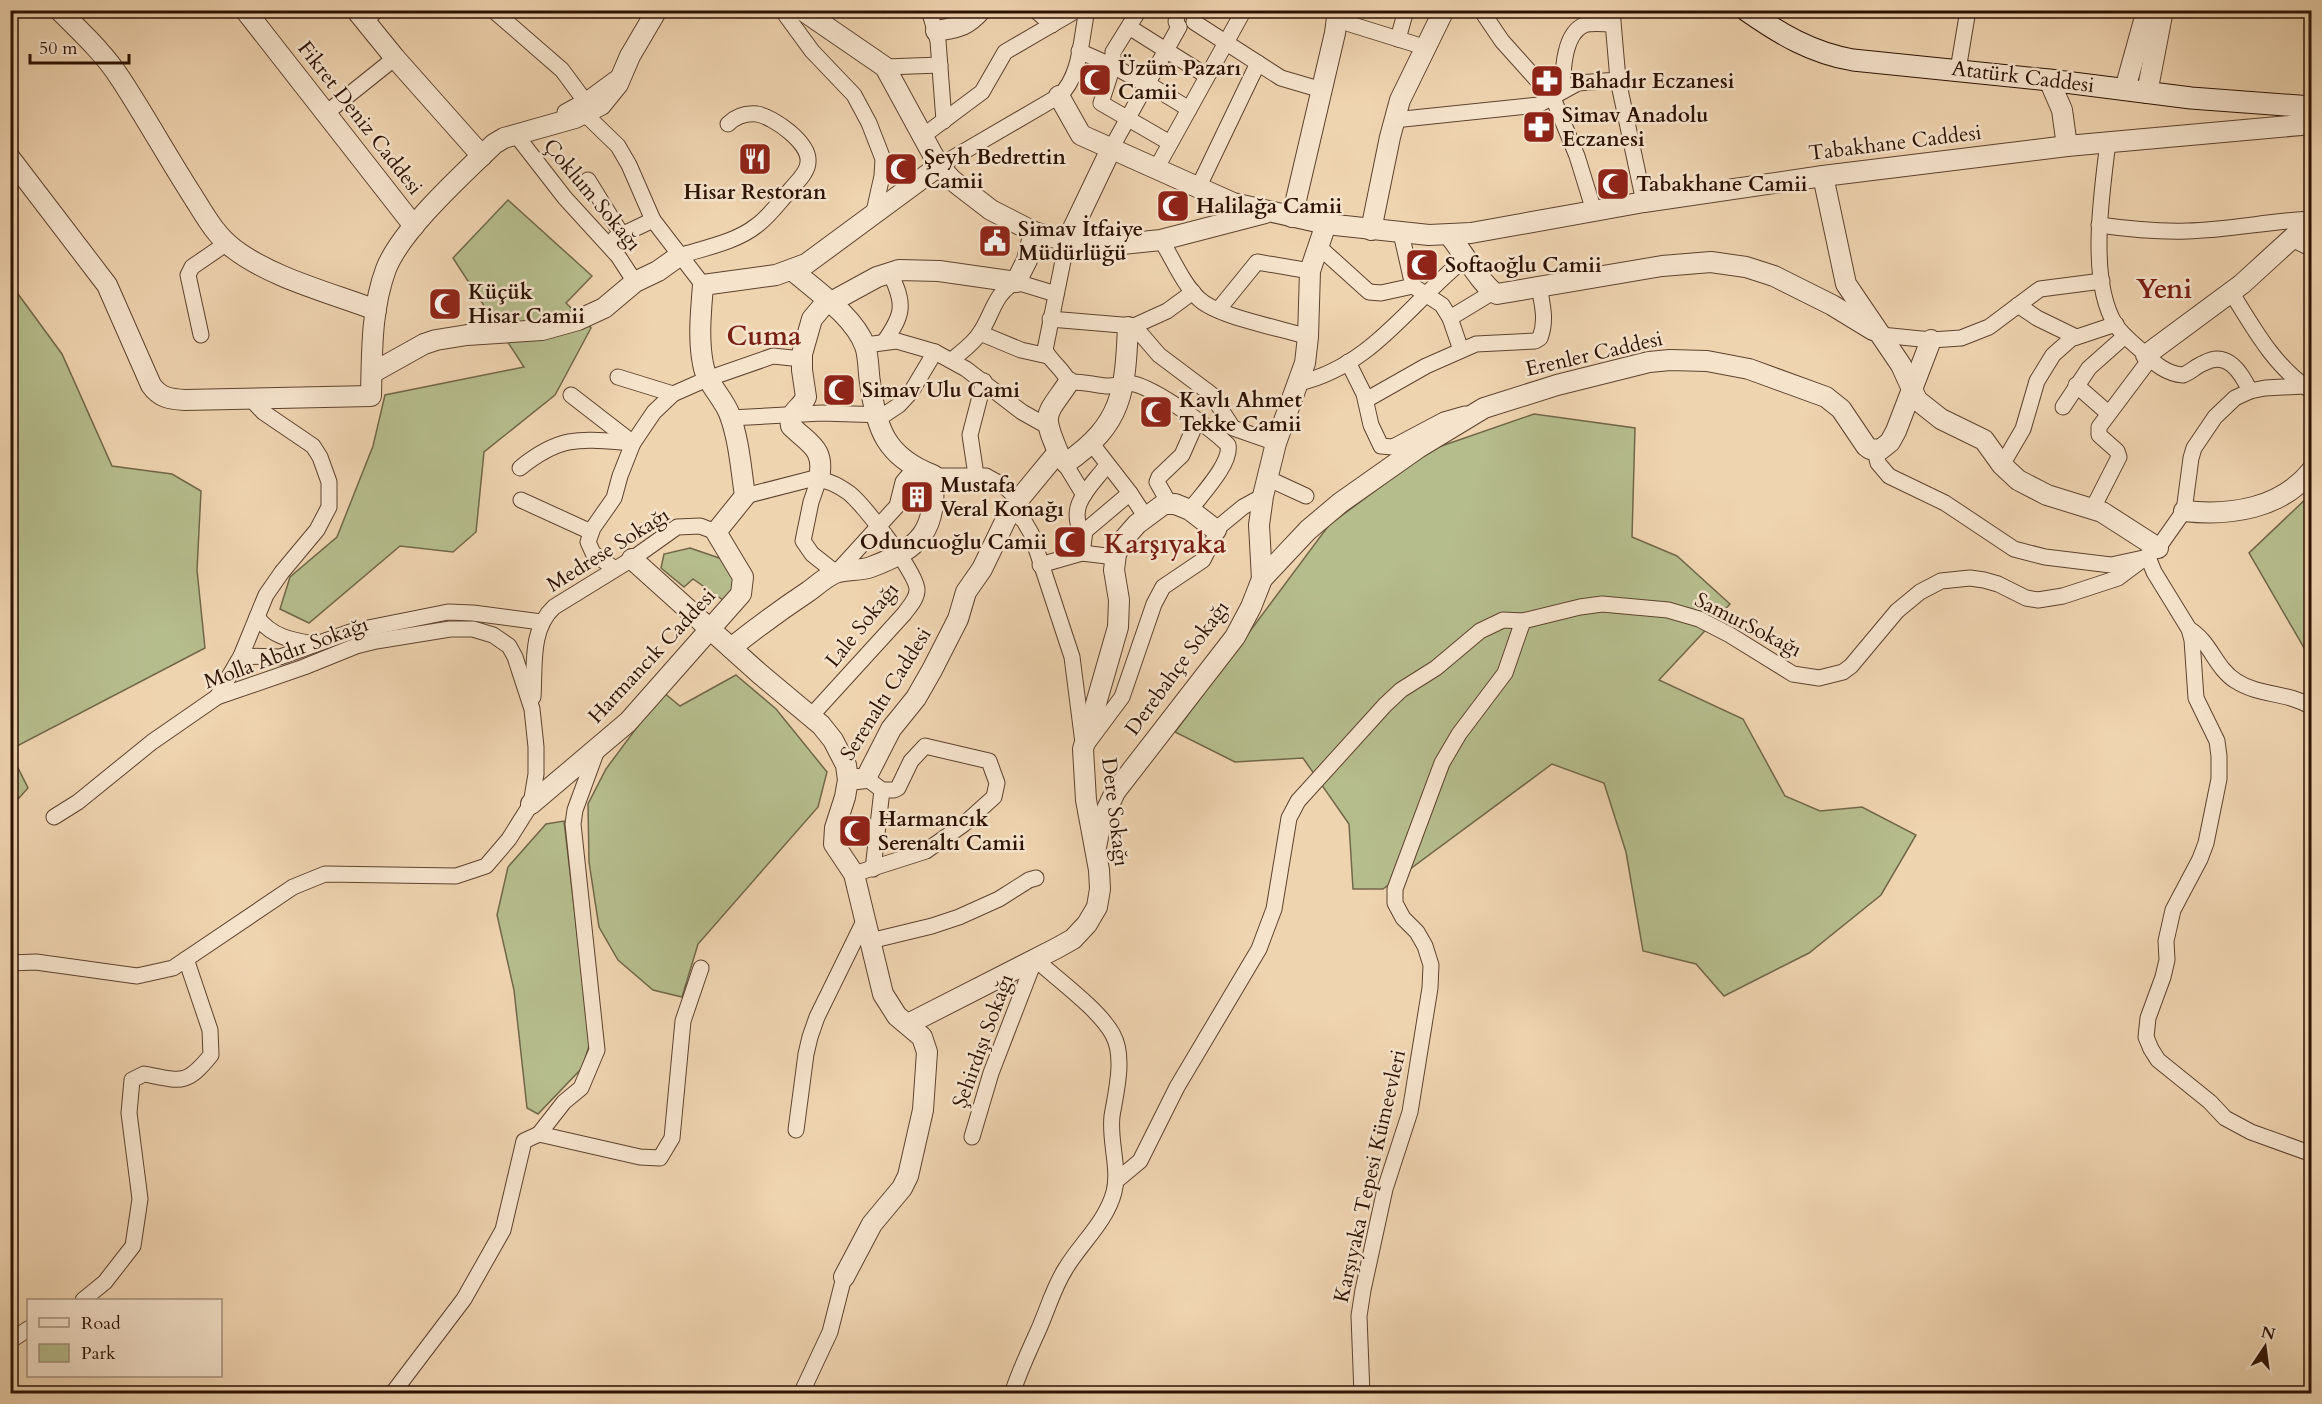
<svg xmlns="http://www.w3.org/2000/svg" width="2322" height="1404" font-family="Cardo,serif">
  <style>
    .green { fill: #b6bd8d; stroke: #716748; stroke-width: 1.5 }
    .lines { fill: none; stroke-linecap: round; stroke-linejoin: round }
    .minor-casing { stroke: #5d422e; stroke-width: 17 }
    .tertiary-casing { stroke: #5d422e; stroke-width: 22 }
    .secondary-casing { stroke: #2c1103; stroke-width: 23 }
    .minor { stroke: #f5e3cc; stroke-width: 15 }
    .tertiary { stroke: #f5e3cc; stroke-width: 20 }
    .secondary { stroke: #f5e3cc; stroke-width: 21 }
    .labels { text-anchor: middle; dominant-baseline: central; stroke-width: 5; stroke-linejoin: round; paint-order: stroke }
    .poi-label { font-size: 21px; font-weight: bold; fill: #2c1103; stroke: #f5e3cc; text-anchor: start }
    .street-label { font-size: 21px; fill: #2c1103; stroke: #f5e3cc }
    .district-label { font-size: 27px; font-weight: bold; fill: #7a1f14; stroke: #f5e3cc }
  </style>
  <rect width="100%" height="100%" fill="#efd4b0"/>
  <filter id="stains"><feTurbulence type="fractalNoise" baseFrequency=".00333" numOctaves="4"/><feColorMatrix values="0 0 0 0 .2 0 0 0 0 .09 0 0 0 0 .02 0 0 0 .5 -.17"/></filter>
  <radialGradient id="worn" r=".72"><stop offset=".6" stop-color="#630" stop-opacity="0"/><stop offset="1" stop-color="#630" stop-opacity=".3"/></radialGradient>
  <g class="green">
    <polygon points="508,200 592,276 566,303 591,328 555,395 484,452 476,532 453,552 400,546 309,623 280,609 290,577 337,537 373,446 385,395 524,367 453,258"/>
    <polygon points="10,283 62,354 112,466 172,474 201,491 197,570 205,648 15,747 11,754 28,788 11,807"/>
    <polygon points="1534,414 1635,428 1632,537 1677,556 1730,604 1659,680 1743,719 1785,796 1820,811 1862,807 1916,835 1881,895 1809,953 1724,996 1696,964 1643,951 1626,852 1604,783 1552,764 1383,889 1353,889 1349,824 1303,758 1235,762 1175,732 1329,525 1430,450"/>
    <polygon points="2311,494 2311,660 2249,553"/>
    <polygon points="690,548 722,559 737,581 735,594 723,600 693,579 684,587 661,568 664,554"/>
    <polygon points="736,675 776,709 827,772 818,807 698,944 682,997 653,990 618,960 599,927 589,862 588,804 606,769 663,692 680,706"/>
    <polygon points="564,821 590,1043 582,1068 538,1114 527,1108 514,990 497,915 508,867 546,824"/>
  </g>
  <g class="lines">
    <defs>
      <g id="minor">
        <polyline points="493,10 562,70 585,101"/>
        <polyline points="782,10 812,51 854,95 869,123 883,159 882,176 874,212"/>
        <polyline points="929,10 938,41 944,121"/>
        <polyline points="1035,10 1052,25"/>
        <polyline points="1139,10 1113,52 1113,66 1101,103 1170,143"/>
        <polyline points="1178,10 1176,22 1179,27"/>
        <polyline points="1481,10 1502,41 1553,98 1577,156 1594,211"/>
        <polyline points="1612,10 1618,80 1644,202"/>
        <polyline points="1337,20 1424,47"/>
        <polyline points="365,21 377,10"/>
        <polyline points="1194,22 1281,78 1322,90"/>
        <polyline points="1129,27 1207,76"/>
        <polyline points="1398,39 1406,10"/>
        <polyline points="1079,51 1113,66 1142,82"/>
        <polyline points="885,67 940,65"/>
        <polyline points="1958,70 1968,10"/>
        <polyline points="1151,77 1179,27"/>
        <polyline points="1153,87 1189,109"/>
        <path d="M1562,91C1563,73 1563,34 1584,25C1592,22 1604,24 1612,24"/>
        <polyline points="565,112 585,101 615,79"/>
        <polyline points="325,114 395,58"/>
        <polyline points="585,114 618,146 629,165 653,220 703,285"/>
        <polyline points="1394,120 1538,105 1578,83 1618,80"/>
        <polyline points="516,135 565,198 618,256 635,282"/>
        <polyline points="923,136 982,92 1005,52 1077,10"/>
        <path d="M2108,142C2102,192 2088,279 2115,324C2122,335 2134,344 2144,353C2155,364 2167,374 2183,375C2191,372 2196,366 2204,363C2227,350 2241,372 2250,391"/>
        <polyline points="1111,149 1145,87"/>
        <path d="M939,166L1059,96C1081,77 1081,38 1087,10"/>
        <polyline points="1156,169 1244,10"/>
        <polyline points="588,180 622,235"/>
        <polyline points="1198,188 1258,63"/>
        <path d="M2099,225C2128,229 2158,232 2187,231C2229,230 2270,221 2312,219"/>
        <polyline points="1401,233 1413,286 1442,305 1450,318 1461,350"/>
        <polyline points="615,238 653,220"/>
        <polyline points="2292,239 2312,249"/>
        <path d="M1161,240C1173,259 1183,284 1199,299C1218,317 1281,328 1308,337"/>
        <path d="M1067,241L1045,350C1051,362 1063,369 1069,382C1082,381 1093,385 1106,386C1115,387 1124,382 1134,384C1156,389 1211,428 1228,445C1232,463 1201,495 1190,510"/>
        <polyline points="1318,246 1369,292 1381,293 1413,286"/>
        <path d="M679,256C704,248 736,242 756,226C770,216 780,201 791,189C797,182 808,172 808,162C810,143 774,117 757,114C746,113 736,116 728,124"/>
        <path d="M2231,292C2253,327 2272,363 2307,388"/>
        <polyline points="2018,305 2037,318 2076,337"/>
        <polyline points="1218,310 1257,262 1310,271"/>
        <polyline points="1450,318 1493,292"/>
        <polyline points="1050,319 1134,326 1167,311 1193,292"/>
        <polyline points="1134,326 1159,355 1211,394 1233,428 1276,443"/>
        <polyline points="980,333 1021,350 1048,356"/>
        <polyline points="201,335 188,275 192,267 227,243"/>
        <polyline points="1881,335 1931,340 1961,338 1989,327 2040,289 2102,281"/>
        <path d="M884,342C904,314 905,304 890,273"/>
        <polyline points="865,345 897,341 935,352 966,369 1022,412 1047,426"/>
        <path d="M952,360C961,352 973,344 980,333C993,314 994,293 1016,282L1056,294"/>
        <polyline points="1348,362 1364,394 1371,425 1381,446 1393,447 1444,420 1465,414"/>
        <polyline points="618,377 673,394 707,379 773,356 802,359"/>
        <path d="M1299,383C1373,366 1411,301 1467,257"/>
        <polyline points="2076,385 2108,413"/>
        <polyline points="571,395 633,443 620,476 614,498 593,528 588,542 593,553 615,569"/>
        <path d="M1366,400L1426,366L1476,344L1535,341L1540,338C1547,320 1542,304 1539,286"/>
        <polyline points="2063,407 2089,368 2125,336"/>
        <polyline points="730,418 822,413 884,415 899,405 911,392 935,352"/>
        <polyline points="1875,450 1878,463 1889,476 1945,503 2014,549 2045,557 2111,565 2148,557 2154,572 2189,629 2192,640 2196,698 2217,741 2219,756 2219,779 2206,843 2200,859 2173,910 2166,941 2167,960 2163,977 2148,1018 2146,1037 2151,1049 2158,1060 2210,1102 2225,1118 2251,1132 2312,1154"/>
        <polyline points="1059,454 1084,495"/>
        <polyline points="2002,465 2023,429 2037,381 2053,355 2071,339 2116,324"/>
        <path d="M520,468C562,434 582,439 633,443L654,412L673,394"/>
        <polyline points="976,475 970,435 984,381"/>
        <polyline points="1267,478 1306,496"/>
        <polyline points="819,479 811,502 803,541 812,554 836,573 897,506 903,482 908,476 986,476 1004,486 1018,499"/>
        <polyline points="1130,493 1145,516"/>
        <path d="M745,496L811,479C825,478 838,485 849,493C863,504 918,574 917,590C917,599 909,607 904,614L811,716"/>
        <polyline points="521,500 591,532"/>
        <polyline points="1169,503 1157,482 1159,477 1182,455 1197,421"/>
        <polyline points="2093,508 2119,457 2117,451 2099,435 2099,427 2150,359"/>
        <polyline points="1011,509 1024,521 1031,533 1072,657 1083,743"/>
        <path d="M1083,536C1066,505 1089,489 1107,465"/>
        <polyline points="1082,553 1085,531 1130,493 1092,444"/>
        <polyline points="1040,565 1082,553 1115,557"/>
        <path d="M257,617C272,637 291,640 314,644"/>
        <path d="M2189,629C2211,642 2215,668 2236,681C2259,696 2288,692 2312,707"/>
        <polyline points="241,656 280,657 353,631 448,612 473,613 541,622"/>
        <polyline points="217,697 241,656 266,595 282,572 317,530 329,507 329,482 320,457 313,446 263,412 250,398"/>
        <path d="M533,697C535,666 530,629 554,607L632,559L677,527L700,526L716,532"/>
        <polyline points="1087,744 1122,697 1154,604 1163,587 1203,560 1220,526 1243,507 1263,496"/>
        <polyline points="873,869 882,790"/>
        <polyline points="854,874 926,851 964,824 994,797 997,783 989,761 929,747 925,746 911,761 898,788 894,790 882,790 866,778"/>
        <polyline points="870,941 932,926 959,917 999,899 1029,880 1036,878"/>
        <polyline points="10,963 36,962 137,976 173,968 293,887 325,874 456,876 486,866 509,839 531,804 536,774 536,747 532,709 515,657 509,646 493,635 473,629 450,629 376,641 356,646 304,667 217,697 152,742 78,802 54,817"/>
        <polyline points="796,1130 806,1054 810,1037 817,1017 865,919"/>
        <polyline points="539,1134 564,1102 581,1088 597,1050 573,824 575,810 597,750"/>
        <path d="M972,1137L991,1073L1035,959C1057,979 1100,1010 1113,1035C1125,1057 1116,1092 1112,1116C1109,1141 1120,1169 1114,1192C1106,1222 1081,1243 1066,1268C1053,1288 1048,1309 1038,1331C1029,1351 1019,1372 1012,1394"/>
        <polyline points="1116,1181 1140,1161 1177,1087 1259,949 1274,909 1289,818 1298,801 1385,705 1401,690 1436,668 1480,631 1503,620 1523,621 1580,607 1602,604 1668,610 1699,619 1730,635 1793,674 1819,678 1843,672 1851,666 1897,611 1920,592 1941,581 1970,578 1984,580 1998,584 2026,598 2038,600 2063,596 2118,578 2158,548 2184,511 2191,458 2194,448 2215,417 2235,398 2250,391 2265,388 2304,386"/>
        <path d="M83,1300L105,1282L133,1246L140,1199L129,1113L132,1080L144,1074C181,1081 186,1086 211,1055L210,1030L186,959"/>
        <polyline points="10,1341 28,1329"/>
        <polyline points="392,1394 464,1299 503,1230 524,1141 539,1134 640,1157 660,1158 672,1138 683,1021 701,968"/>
        <polyline points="801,1394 830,1332 844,1277"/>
        <polyline points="1362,1394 1359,1316 1363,1290 1385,1189 1410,1112 1430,988 1431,965 1425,946 1417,932 1403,918 1395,903 1395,889 1442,763 1459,734 1505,673 1523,621"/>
      </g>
      <g id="tertiary">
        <path d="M59,10C80,31 104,53 120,78C145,116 167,156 192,195C204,214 215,235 234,249C272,278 331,293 376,310"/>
        <polyline points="245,10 414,226"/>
        <polyline points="356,10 395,58 482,156"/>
        <polyline points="802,10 885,67 939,166 952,180 991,210 1034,232 1067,241 1122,244 1161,240 1265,213"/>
        <path d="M936,31C958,27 966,27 981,10"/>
        <polyline points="2049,80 2062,110 2067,146"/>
        <polyline points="2125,89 2147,10"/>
        <polyline points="2147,93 2163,10"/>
        <polyline points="1059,96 1081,135 1233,203 1326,224 1429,235 1471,233 1644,202 1823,176 2067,146 2312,124"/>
        <path d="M10,158L107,285L151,385C160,398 170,399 185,400L371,396C372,353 371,309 386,269C401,230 463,174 494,144L504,138L575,118L601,105L618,84L630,56L657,10"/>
        <polyline points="1823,176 1846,284 1901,365 1917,400 1941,419 1984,440 2002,465 2018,480 2047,495 2102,512 2158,548"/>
        <polyline points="1292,217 1335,33 1338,10"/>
        <polyline points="1371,230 1390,137 1400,100 1444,10"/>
        <path d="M1449,235C1461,249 1483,288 1497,294L1662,266L1711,262L1746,267L1774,276L1832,305L1873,330"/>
        <polyline points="1067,241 1111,149"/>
        <polyline points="2146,355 2242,284 2312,220"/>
        <polyline points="372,373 424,344 436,340 467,335 542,330 578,320 604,308 635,282 658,271 679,256"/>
        <path d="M1066,463C1123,424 1125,391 1128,327"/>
        <path d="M819,479C825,448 810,445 791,426C788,412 801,409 806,397L802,370V354L812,319L822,307L877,277L899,270L939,271L1016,282L1027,260L1034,232"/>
        <path d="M2184,511C2230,516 2281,509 2312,470"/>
        <polyline points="632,559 760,674 821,725 833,740 846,765 848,780 845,797 835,828 834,844 854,874 883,994 897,1016 922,1037 927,1052 923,1110 908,1176 902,1188 872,1224 844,1277"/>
        <polyline points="1262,579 1259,525 1263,496 1276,443 1305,363 1308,337 1310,271 1326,224"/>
        <path d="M731,648C756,628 782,609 809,591C817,585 826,577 835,573C846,569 860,571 871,567C922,548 937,529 933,475C886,457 876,429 870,382C868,371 869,357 865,346C854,316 815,290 792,270"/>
        <path d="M848,780L866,778L891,729L916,698L932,670L958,619L966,592L982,569L1011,509L1058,452C1041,412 1046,416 1069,382"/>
        <path d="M531,804L628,722L741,594L743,577L716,532L745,496C741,469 739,439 729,413C722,396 706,383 703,364C698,338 701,311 703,285L776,275L806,264L939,166"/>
        <polyline points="1096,847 1101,822 1115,792 1235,637 1251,607 1262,579 1308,530 1340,503 1418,448 1484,408 1557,385 1649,362 1670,360 1707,361 1749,369 1826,397 1841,409 1866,446 1870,449 1880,450 1890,442 1896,431 1931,340"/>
        <polyline points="908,1024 1057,948 1073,939 1087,924 1097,907 1100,889 1099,870 1086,800 1083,749 1118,627 1119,600 1114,570 1116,554 1123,540 1137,524 1164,504 1175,504 1190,510 1216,530"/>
      </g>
      <path id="secondary" d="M1746,10C1780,34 1812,53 1853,60L2049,80L2191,98L2312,107"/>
    </defs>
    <use href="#minor" class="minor-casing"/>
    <use href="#tertiary" class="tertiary-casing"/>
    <use href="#secondary" class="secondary-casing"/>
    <use href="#minor" class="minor"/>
    <use href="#tertiary" class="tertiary"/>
    <use href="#secondary" class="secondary"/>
  </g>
  <defs>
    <symbol id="mosque-square" viewBox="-11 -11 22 22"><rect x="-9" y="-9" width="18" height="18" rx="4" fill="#8f2418" stroke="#f5e3cc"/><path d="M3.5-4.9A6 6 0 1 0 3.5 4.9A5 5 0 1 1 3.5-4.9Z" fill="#fff"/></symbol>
    <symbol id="pharmacy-square" viewBox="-11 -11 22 22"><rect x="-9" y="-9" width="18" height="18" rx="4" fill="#8f2418" stroke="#f5e3cc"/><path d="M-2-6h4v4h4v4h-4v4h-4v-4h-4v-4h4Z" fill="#fff"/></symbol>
    <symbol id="restaurant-square" viewBox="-11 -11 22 22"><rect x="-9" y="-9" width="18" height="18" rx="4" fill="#8f2418" stroke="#f5e3cc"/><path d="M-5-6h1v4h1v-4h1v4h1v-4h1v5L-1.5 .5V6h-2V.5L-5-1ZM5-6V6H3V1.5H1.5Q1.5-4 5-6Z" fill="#fff"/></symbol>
    <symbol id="civic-square" viewBox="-11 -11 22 22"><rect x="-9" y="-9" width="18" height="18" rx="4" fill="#8f2418" stroke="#f5e3cc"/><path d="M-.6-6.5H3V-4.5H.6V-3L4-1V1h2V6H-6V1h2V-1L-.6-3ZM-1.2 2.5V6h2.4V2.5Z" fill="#fff"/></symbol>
    <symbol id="building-square" viewBox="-11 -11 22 22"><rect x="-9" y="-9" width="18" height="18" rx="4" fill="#8f2418" stroke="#f5e3cc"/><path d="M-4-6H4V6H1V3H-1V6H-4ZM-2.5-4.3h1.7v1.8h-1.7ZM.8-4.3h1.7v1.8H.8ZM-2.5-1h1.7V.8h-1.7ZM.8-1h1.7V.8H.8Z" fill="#fff"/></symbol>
  </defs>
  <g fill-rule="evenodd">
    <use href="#mosque-square" x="1076" y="61" width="38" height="38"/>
    <use href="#pharmacy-square" x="1528" y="62" width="38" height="38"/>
    <use href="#pharmacy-square" x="1520" y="108" width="38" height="38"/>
    <use href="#restaurant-square" x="736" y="140" width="38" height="38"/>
    <use href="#mosque-square" x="882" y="150" width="38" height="38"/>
    <use href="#mosque-square" x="1594" y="165" width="38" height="38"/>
    <use href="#mosque-square" x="1154" y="187" width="38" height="38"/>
    <use href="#civic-square" x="976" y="222" width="38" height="38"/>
    <use href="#mosque-square" x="1403" y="246" width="38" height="38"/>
    <use href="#mosque-square" x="426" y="285" width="38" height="38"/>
    <use href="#mosque-square" x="820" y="371" width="38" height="38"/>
    <use href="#mosque-square" x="1137" y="393" width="38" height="38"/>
    <use href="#building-square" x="898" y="478" width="38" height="38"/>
    <use href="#mosque-square" x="1051" y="523" width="38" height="38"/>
    <use href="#mosque-square" x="836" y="812" width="38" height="38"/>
  </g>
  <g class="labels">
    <g class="poi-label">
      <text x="1118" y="68">Üzüm Pazarı<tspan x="1118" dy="24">Camii</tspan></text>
      <text x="1570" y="81">Bahadır Eczanesi</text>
      <text x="1562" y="115">Simav Anadolu<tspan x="1562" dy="24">Eczanesi</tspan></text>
      <text x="924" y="157">Şeyh Bedrettin<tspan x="924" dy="24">Camii</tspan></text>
      <text x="1636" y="184">Tabakhane Camii</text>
      <text x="755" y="192" text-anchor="middle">Hisar Restoran</text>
      <text x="1196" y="206">Halilağa Camii</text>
      <text x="1018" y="229">Simav İtfaiye<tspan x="1018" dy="24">Müdürlüğü</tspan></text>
      <text x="1445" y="265">Softaoğlu Camii</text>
      <text x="468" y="292">Küçük<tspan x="468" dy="24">Hisar Camii</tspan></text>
      <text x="862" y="390">Simav Ulu Cami</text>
      <text x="1179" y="400">Kavlı Ahmet<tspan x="1179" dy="24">Tekke Camii</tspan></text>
      <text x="940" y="485">Mustafa<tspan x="940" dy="24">Veral Konağı</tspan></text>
      <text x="1047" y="542" text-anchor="end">Oduncuoğlu Camii</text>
      <text x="878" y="819">Harmancık<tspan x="878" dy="24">Serenaltı Camii</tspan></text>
    </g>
    <g class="street-label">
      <text transform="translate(2023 77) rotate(7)">Atatürk Caddesi</text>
      <text transform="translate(360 118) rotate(52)">Fikret Deniz Caddesi</text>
      <text transform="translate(1895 143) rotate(-7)">Tabakhane Caddesi</text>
      <text transform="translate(592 195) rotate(50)">Çoklum Sokağı</text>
      <text transform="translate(1594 354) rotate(-13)">Erenler Caddesi</text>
      <text transform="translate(608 550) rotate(-32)">Medrese Sokağı</text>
      <text transform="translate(862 625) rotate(-51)">Lale Sokağı</text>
      <text transform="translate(1748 625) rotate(27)">SamurSokağı</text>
      <text transform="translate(286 653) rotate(-20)">Molla Abdır Sokağı</text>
      <text transform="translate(652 656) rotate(-47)">Harmancık Caddesi</text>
      <text transform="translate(1177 668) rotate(-54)">Derebahçe Sokağı</text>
      <text transform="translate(886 694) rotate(-58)">Serenaltı Caddesi</text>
      <text transform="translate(1115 812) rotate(83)">Dere Sokağı</text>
      <text transform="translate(983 1041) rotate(-70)">Şehirdışı Sokağı</text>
      <text transform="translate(1370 1176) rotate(-77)">Karşıyaka Tepesi Kümeevleri</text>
    </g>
    <g class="district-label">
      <text x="2164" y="289">Yeni</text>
      <text x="764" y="336">Cuma</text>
      <text x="1165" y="544">Karşıyaka</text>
    </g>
  </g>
  <rect width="2322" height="1404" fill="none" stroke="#efd4b0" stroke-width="36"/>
  <rect x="12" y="12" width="2298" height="1380" fill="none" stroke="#2c1103" stroke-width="3"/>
  <rect x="18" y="18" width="2286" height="1368" fill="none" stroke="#2c1103" stroke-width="1.5"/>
  <rect x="27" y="1299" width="195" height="78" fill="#f5e3cc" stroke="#a58f7c" stroke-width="1.5"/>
  <rect x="39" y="1318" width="30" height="9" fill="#f5e3cc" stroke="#a58f7c" stroke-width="1.5"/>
  <text x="81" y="1329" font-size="18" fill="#2c1103">Road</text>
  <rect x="39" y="1344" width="30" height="18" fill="#b6bd8d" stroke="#a58f7c" stroke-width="1.5"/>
  <text x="81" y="1359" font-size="18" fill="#2c1103">Park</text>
  <g transform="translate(2265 1347) rotate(13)" stroke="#f5e3cc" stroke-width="4.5" paint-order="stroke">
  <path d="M0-4.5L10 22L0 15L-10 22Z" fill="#2c1103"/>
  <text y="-9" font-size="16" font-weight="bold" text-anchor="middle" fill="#2c1103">N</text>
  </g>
  <path d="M30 54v9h99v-9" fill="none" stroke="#2c1103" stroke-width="3"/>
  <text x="39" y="54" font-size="18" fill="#2c1103" stroke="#f5e3cc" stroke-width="4.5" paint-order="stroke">50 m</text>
  <rect width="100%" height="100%" filter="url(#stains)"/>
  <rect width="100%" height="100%" fill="url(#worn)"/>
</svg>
